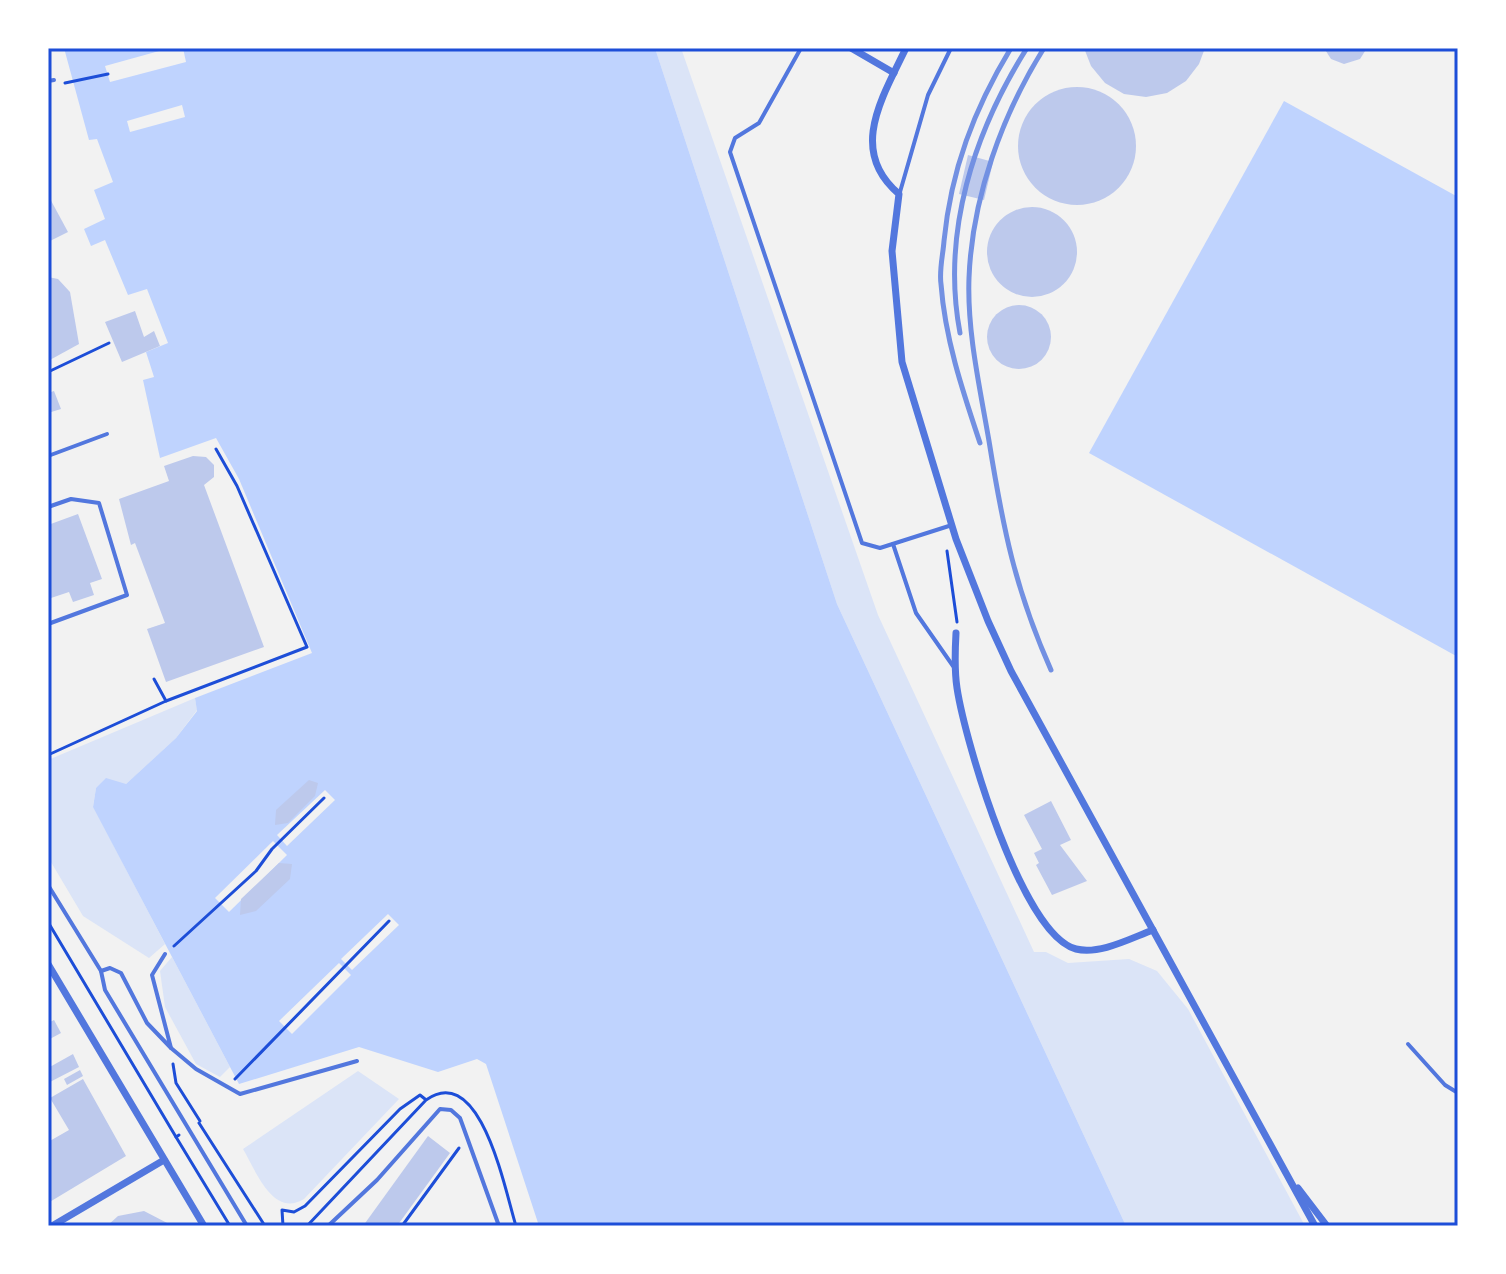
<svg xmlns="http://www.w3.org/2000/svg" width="1506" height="1274" font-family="'Exo 2',sans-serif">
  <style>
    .green { fill: #dbe4f7 }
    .water { fill: #bfd3fe }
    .pier { fill: #f2f2f2 }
    .building { fill: #bdc9ec }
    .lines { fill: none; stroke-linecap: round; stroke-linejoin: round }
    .path { stroke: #1d4ed8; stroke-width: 3 }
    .service { stroke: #5277de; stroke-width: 4 }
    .minor { stroke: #5277de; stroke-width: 7 }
    .rail { stroke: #7290e2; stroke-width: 5 }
    .neatline { fill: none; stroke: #1d4ed8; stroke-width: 3 }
  </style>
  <rect width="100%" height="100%" fill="#f2f2f2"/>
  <g class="green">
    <polygon points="655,48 681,48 878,615 1034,952 1046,952 1068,963 1129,959 1157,971 1188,1009 1305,1226 1126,1226 837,604"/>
    <polygon points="195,698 197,710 176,738 126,784 96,788 93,806 165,944 149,958 83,916 48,857 48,760"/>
    <polygon points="172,957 230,1067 220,1077 196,1064 165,1007 160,971"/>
    <path d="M358,1071L399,1099L304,1199C273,1218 256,1171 243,1149Z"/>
  </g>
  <g class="water">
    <polygon points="64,48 655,48 837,604 1126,1226 539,1226 486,1064 477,1059 438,1072 359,1047 239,1084 93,807 96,788 106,778 126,784 176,738 197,711 195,698 312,653 239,479 216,438 160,458 143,380 154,377 146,352 168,343 147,289 128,295 105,240 91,246 84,229 105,219 94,190 113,182 97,139 89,140"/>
    <polygon points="1284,101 1458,197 1458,657 1089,453"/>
  </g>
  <g class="pier">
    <polygon points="170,48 183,48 186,62 110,82 105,66"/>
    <polygon points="182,105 185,117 130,132 127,121"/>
    <polygon points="325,790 335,800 287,846 277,835"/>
    <polygon points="273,841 287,855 229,912 215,898"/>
    <polygon points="388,914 399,925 352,970 341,959"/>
    <polygon points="339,963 351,975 292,1034 279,1021"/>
  </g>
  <g class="building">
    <polygon points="1084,48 1205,48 1199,64 1186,81 1167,93 1146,97 1124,94 1105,83 1091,66"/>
    <polygon points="1324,48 1367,48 1360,59 1344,64 1331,59"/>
    <circle cx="1077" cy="146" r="59"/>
    <polygon points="968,155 993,162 984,200 959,194"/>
    <polygon points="48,195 68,232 48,242"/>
    <circle cx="1032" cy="252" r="45"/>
    <polygon points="48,277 58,279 70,292 79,344 48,361"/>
    <circle cx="1019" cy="337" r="32"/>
    <polygon points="135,311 144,337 154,331 160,346 122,362 105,322"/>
    <polygon points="54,391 61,409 48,413 48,393"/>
    <polygon points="193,456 206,457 214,465 214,477 204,485 264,647 166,682 147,629 165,623 135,543 131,545 119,499 169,481 164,466"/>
    <polygon points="78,514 102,579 90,583 94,595 73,602 69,592 48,599 48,525"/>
    <polygon points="309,780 318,783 315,796 288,823 275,825 276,810"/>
    <polygon points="1051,801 1071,840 1060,845 1087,881 1052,895 1036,865 1039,863 1034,853 1042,849 1024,815"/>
    <polygon points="279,863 292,864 290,879 256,911 240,915 241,899"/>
    <polygon points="54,1020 61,1033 48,1040 48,1023"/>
    <polygon points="73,1054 79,1067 48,1083 48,1068"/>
    <polygon points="80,1070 83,1076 67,1085 64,1079"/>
    <polygon points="83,1079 126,1156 48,1203 48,1142 69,1130 50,1098"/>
    <polygon points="428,1136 450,1153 397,1226 363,1226"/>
    <polygon points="144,1211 173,1226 107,1226 118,1216"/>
  </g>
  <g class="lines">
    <g class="path">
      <polyline points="65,83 108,74"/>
      <polyline points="48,372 109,343"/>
      <polyline points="947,551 957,622"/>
      <polyline points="154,679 166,701"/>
      <polyline points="48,755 166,701 307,647 237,486 216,449"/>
      <polyline points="48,911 48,929"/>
      <polyline points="48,922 176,1137 179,1135"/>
      <polyline points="174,946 256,871 272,849 324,798"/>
      <polyline points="173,1064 176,1083 200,1121"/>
      <polyline points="235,1079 389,921"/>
      <polyline points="199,1123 265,1226"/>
      <polyline points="176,1137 230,1226"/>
      <polyline points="283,1226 282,1210 294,1212 305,1206 400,1109 420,1095 425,1099"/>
      <path d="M307,1226L426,1100C481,1061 505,1191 516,1226"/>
      <polyline points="402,1226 459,1148"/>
    </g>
    <g class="service">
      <polyline points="801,48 759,123 735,138 730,152 862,543 880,548 952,525"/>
      <polyline points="48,81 54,80"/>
      <polyline points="900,192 928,95 951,48"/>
      <polyline points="48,456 107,434"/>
      <polyline points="48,507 71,499 99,503 127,595 48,624"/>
      <polyline points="893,544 916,613 953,666"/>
      <polyline points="48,885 101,971 105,990 247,1226"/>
      <polyline points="101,971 110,968 121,973 147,1023 171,1048 152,975 165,954"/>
      <polyline points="1408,1044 1445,1085 1458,1093"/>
      <polyline points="171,1048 196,1069 240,1094 357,1061"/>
      <polyline points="328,1226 377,1180 440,1109 451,1110 460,1118 499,1226"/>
    </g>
    <g class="minor">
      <polyline points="851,48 894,73"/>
      <path d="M906,48C882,98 848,151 899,194L892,251L902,362L956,539L988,621L1011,671L1315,1226"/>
      <path d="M956,633C955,651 954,669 957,688C965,741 1022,935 1076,949C1100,955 1131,938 1153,930"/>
      <polyline points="48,964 204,1226"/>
      <polyline points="1298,1188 1327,1226"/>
      <polyline points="52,1226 164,1160"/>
    </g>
    <g class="rail">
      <path d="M1044,48C1002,115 972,198 969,278C967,332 980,388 989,441C1003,528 1015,589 1051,670"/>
      <path d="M960,333C941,233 974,132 1027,48"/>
      <path d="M980,443C963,392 945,339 941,284C939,270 943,255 944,241C951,170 974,109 1011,48"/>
    </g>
  </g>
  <rect width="1506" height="1274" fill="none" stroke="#ffffff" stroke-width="100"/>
  <rect x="50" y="50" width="1406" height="1174" class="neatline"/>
</svg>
